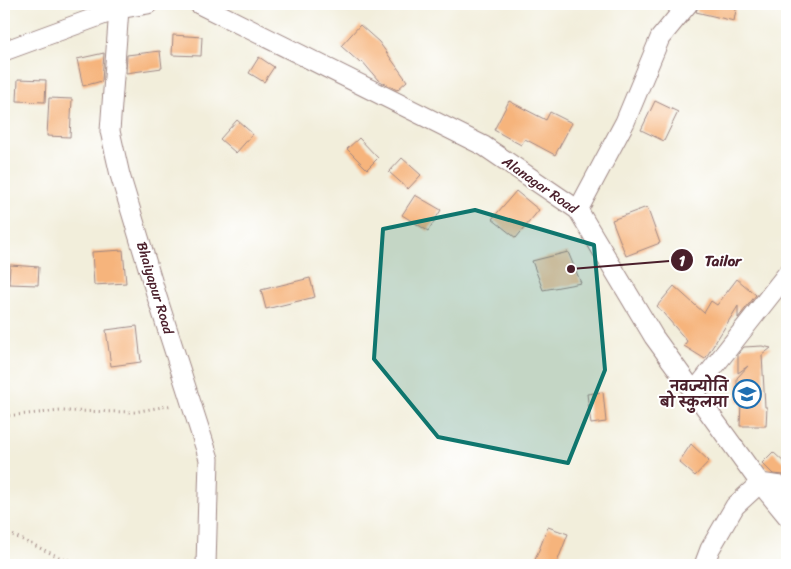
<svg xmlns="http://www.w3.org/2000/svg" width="791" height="569" font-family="Sriracha,'Playpen Sans Deva',sans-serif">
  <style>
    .building { fill: #f6b47c }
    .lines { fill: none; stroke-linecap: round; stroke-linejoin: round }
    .minor-casing { stroke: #9e8683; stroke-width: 21 }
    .path { stroke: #9e8683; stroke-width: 3; stroke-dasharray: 1 4; stroke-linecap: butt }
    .minor { stroke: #fff; stroke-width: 19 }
    .marked { fill: #0f766e; fill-opacity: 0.2; stroke: #0f766e; stroke-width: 4; stroke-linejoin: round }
    .labels { text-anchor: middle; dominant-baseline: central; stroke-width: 4; stroke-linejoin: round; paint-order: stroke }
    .street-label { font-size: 14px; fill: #4a1f2b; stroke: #fff }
    .poi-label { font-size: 14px; font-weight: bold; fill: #4a1f2b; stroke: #fff; text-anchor: end }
    .leader { fill: none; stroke: #4a1f2b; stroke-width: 2 }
    .callout-dot { fill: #4a1f2b; stroke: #fff; stroke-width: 2 }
    .mark-label { font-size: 15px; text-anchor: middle; font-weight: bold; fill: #fff }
    .callout-label { font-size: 15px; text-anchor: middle; font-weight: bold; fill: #4a1f2b; stroke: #fff; stroke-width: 4; stroke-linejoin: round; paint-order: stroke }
  </style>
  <rect width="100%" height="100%" fill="#fff"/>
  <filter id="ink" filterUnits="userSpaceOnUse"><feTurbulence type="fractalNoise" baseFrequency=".02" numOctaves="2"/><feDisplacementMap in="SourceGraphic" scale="10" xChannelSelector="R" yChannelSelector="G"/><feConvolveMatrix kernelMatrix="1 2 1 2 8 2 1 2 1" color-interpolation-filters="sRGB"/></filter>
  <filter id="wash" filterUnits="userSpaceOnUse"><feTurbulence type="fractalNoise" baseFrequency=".0096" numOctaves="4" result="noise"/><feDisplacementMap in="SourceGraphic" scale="20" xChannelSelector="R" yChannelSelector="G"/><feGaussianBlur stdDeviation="1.12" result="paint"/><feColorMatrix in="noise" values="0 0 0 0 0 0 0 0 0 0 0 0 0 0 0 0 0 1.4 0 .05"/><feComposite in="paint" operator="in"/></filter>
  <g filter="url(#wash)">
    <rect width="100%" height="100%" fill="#f2eedb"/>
    <g id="blocks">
      <g class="building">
        <polygon points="699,4 737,4 734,21 696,12"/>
        <polygon points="360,25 379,42 407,81 397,90 378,80 362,61 360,63 341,46"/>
        <polygon points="173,35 202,37 201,56 172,55"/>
        <polygon points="160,51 162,68 126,73 127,55"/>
        <polygon points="104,53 102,81 83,86 77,59"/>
        <polygon points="259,57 274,67 264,82 249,73"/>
        <polygon points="18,79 46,80 45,102 17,101"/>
        <polygon points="49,98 72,99 70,137 47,136"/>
        <polygon points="509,101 546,120 550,112 572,123 555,155 525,139 521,145 494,130"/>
        <polygon points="655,101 678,112 664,141 641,130"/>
        <polygon points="237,120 253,134 236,153 220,139"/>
        <polygon points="359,138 378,158 367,169 347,149"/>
        <polygon points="402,158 421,175 408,189 389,172"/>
        <polygon points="516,191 539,210 516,238 492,219"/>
        <polygon points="415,195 441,210 428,231 402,215"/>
        <polygon points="647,207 660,243 626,256 612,220"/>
        <polygon points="123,250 126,283 94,285 92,252"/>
        <polygon points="568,252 581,283 543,290 532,261"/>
        <polygon points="10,265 39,267 38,285 9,284"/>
        <polygon points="310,278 315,297 266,309 261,290"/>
        <polygon points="737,279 756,295 738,318 738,306 705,359 684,346 687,341 657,306 674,286 704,313 711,301 717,305"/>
        <polygon points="137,326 141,362 111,366 106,330"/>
        <polygon points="762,346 771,348 762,355 765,407 767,407 766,426 740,426 741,402 737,402 737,378 748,366 738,373 738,354 744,347"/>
        <polygon points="603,392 606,422 591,424 587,394"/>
        <polygon points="691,444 709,461 695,476 679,462"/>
        <polygon points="773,452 787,465 787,472 784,475 773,474 762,463"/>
        <polygon points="548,527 568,534 556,565 533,565"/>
      </g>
    </g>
  </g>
  <g filter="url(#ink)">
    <use href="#blocks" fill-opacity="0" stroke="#9e8683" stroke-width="1"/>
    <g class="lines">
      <defs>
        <g id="minor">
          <polyline points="199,4 484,146 578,210 654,337 760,483 787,516"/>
          <polyline points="119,9 110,131 120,175 157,297 209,459 206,565"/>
          <polyline points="4,51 119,9 148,4"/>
          <polyline points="578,210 625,122 660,38 688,4"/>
          <polyline points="694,392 787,274"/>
          <polyline points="760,483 787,487"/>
          <polyline points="704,565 710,549 735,506 760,483"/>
        </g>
      </defs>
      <use href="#minor" class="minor-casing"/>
      <g class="path">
        <polyline points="4,416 61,411 134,412 173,405"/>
        <polyline points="4,531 59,557 84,565"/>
      </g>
      <use href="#minor" class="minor"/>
    </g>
  </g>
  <path class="marked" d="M475,210L594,245L605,370L568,463L438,437L374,359L383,229Z"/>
  <defs>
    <symbol id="school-ring" viewBox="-11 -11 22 22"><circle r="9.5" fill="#fff" stroke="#1f6fb2" stroke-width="1.5"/><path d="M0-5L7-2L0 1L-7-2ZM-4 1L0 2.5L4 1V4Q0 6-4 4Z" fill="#1f6fb2"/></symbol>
  </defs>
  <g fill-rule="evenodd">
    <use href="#school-ring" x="731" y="378" width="32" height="32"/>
  </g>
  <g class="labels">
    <g class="street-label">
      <text transform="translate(540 185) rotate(35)">Alanagar Road</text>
      <text transform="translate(155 288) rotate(73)">Bhaiyapur Road</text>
    </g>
    <g class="poi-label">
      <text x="728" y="386">नवज्याेति<tspan x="728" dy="16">बाे स्कुलमा</tspan></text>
    </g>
  </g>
  <path class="leader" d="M571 269L682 260"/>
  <g class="callout-dot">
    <circle cx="571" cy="269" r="5"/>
    <circle cx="682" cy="260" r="12"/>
  </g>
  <g class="mark-label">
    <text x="682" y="266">1</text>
  </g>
  <g class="callout-label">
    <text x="723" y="266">Tailor</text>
  </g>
  <rect width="791" height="569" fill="none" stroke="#fff" stroke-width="20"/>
</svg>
